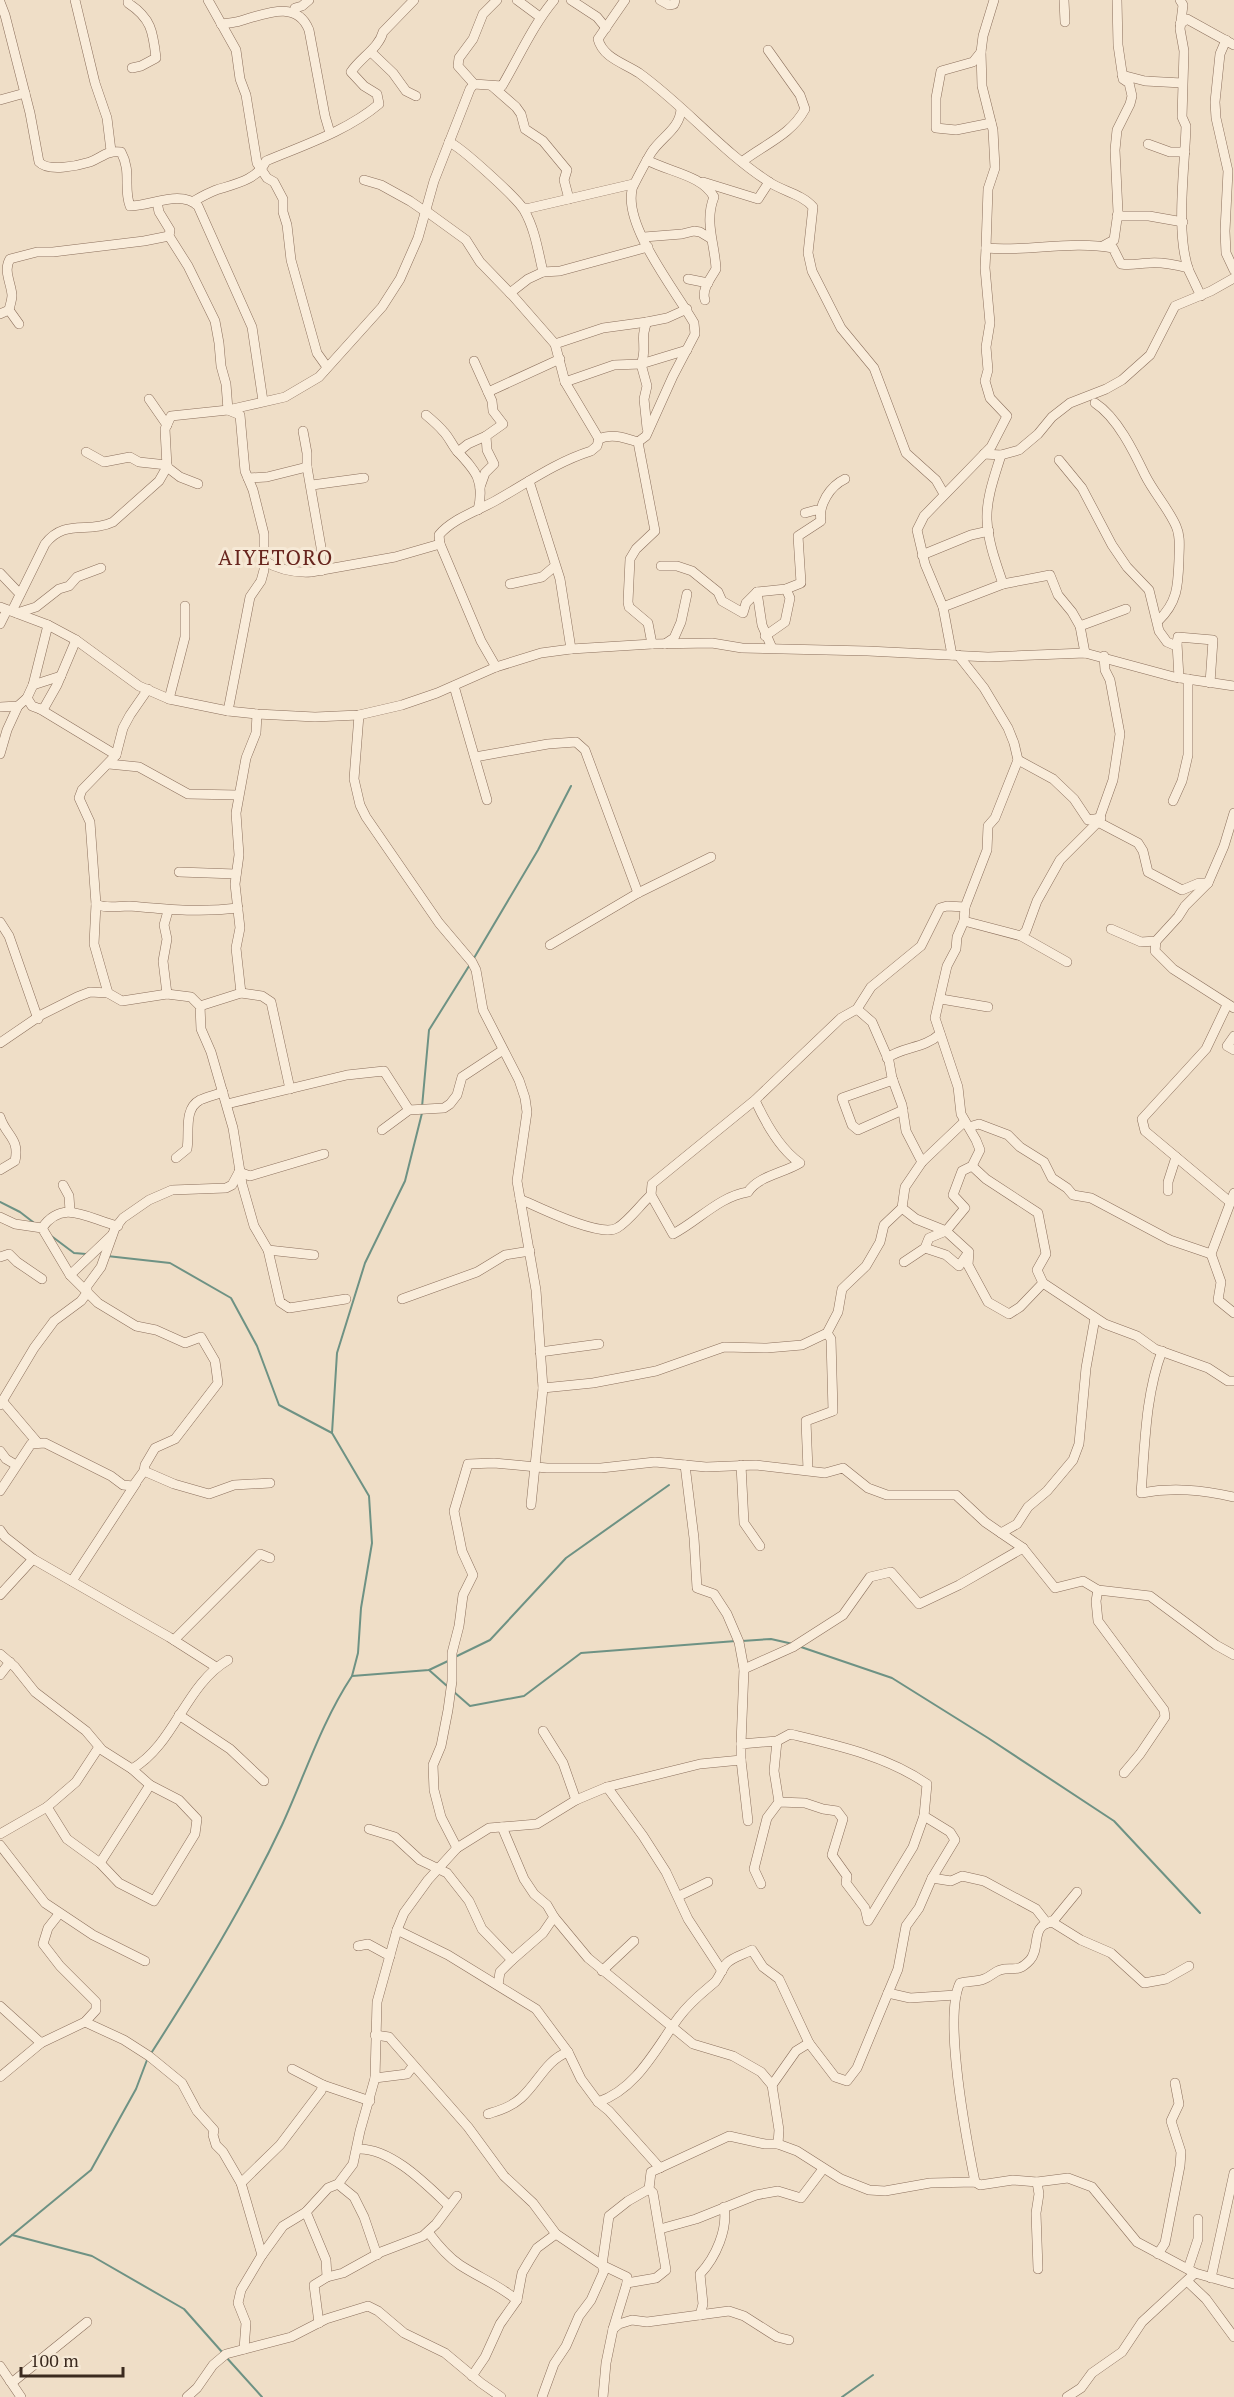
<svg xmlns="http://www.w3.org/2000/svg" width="1234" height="2397" font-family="'PT Serif',serif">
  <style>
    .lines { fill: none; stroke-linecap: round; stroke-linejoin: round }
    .stream { stroke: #6e9284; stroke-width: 2 }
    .minor-casing { stroke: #8b6f5c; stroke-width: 10 }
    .minor { stroke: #f9ecda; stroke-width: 9 }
    .labels { text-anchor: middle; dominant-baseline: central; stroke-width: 6; stroke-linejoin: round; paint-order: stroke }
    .quarter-label { font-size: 21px; letter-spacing: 1.5px; fill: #68251e; stroke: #f6e9d6 }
  </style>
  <rect width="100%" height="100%" fill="#efdec7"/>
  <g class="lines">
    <g class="stream">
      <polyline points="474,958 538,850 571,786"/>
      <polyline points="422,1107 429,1030 469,966"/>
      <polyline points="0,1202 20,1212 33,1222"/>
      <polyline points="50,1235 74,1253 86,1254"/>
      <polyline points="107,1256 170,1263 231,1298 257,1346 279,1405 332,1433"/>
      <polyline points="742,1641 771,1639 793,1644"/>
      <polyline points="801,1647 892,1678 988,1738 1114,1821 1200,1913"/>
      <polyline points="455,1657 490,1640 566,1558 669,1485"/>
      <polyline points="429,1670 447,1686"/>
      <polyline points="352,1676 358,1653 361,1608 372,1543 369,1496 332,1433 337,1353 365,1263 405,1181 422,1113"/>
      <polyline points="454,1692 470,1706 524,1696 581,1653 736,1641"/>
      <path d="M150,2055C198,1980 244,1906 282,1825C305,1775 321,1723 352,1676L429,1670L448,1661"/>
      <polyline points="12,2235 92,2256 184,2309 222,2352"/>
      <polyline points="0,2245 91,2170 136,2089 147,2060"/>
      <polyline points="226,2357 262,2397"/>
      <polyline points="842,2397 873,2375"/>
    </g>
    <defs>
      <g id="minor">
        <polyline points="75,0 95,83 107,118 111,151"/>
        <path d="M128,0V3C151,18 153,31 156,58L141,66L132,68"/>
        <polyline points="208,0 236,50 240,79 246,95 257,163 267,178 274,182 283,199 283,212 287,225 291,260 317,353 327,367"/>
        <path d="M497,0L483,14L473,39L459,58L458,66L474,84L502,86C519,57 533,25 554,0"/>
        <polyline points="517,0 540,17"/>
        <polyline points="571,0 597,17 606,28"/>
        <path d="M625,0L598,39C603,58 624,63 639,73C685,106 721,151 769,182C782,191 802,194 813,207L808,253L812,271L841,328L874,368L906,453L936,480L944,494"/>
        <polyline points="660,0 669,5 674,4 675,0"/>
        <polyline points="1064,0 1065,22"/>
        <path d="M1180,0L1183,5L1180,29L1184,51L1182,117L1186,126C1185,166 1175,233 1189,271C1193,279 1197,288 1201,296"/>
        <path d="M0,2L5,15L30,113L39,162C48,172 77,166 90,162C101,158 107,150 121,152C132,172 123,188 130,206C151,206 181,189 198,206L252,327L263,401"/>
        <polyline points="295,8 302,6 309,0"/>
        <path d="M221,24C227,23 234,23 240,21C267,13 297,0 309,30L325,116L330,133"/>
        <polyline points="1180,24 1187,19 1234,45"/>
        <polyline points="1226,40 1220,54 1215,102 1216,118 1228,171 1225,231 1226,253 1234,270"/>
        <polyline points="371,52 393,73 406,91 416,96"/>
        <polyline points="981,52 973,62 941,71 936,98 936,128 956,130 991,123"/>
        <polyline points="1122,75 1145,81 1182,83"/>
        <polyline points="492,86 516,107 521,114 525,129 543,141 567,170 564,180 569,199"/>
        <polyline points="0,100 25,93"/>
        <path d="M449,142C461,147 517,198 524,210C535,229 538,251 543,272"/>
        <polyline points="1148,144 1170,152 1185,152"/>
        <path d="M647,160C669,172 702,175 714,197C704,222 715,244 716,269C711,278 701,290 705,300"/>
        <path d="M743,161C765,144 791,135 805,109L800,95L768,50"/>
        <polyline points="364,180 381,185 410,201 426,212"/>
        <polyline points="703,182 758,199 769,182"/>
        <path d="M194,201C201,197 208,193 216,190C235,184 257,180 266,161C304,145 347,131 379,104L377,94L364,86L351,72C360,58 379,48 383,32L414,0"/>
        <polyline points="157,202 159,212 170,230 169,236 188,266 215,321 219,343 221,366 226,384 228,410 240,415 245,471 253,490 264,534 264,570 261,581 250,597 228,711"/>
        <polyline points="523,208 530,208 633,184"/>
        <polyline points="426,211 466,240 480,262 513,296 555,344 565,382 599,439"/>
        <polyline points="1117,216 1149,216 1183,222"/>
        <polyline points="644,237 682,234 694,231 700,232 710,238"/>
        <polyline points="1103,246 1114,240 1118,212 1115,150 1117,130 1130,104 1132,96 1129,83 1123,79 1118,45 1117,0"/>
        <path d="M986,248C1028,252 1071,240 1113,248L1121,264C1132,266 1139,263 1150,263C1163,262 1176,265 1188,268"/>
        <polyline points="688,279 708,283"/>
        <polyline points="510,293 528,279 543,272 560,271 648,247"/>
        <polyline points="9,310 19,324"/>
        <path d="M0,314L9,310C10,305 12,300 12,295C11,283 3,270 10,259L37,252H53L144,241L169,236"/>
        <polyline points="555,344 603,328 647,322"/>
        <polyline points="474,361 492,401 493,411 503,424 486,436 487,450 494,464 485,473 480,487"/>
        <polyline points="565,382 614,365 641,364 687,350"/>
        <polyline points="488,392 560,359"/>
        <polyline points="149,399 167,425"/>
        <path d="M1095,403C1117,417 1134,452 1145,475C1154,493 1168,508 1176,526C1181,537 1179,548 1179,559C1178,585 1178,602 1158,621"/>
        <path d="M426,415C432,420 438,425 443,431C449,437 452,445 457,451C476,471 485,481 478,510"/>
        <path d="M647,428L644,399L647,386L641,364C648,348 639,339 647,322L667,318L687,309"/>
        <polyline points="303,431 307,453 307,467 321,547 321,571"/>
        <path d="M638,442L646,436L673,376L695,334L694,323C676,291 624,227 632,190C632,187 648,158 651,153C661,137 680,129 681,109"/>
        <polyline points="86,452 104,462 130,457 139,462 167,465"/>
        <polyline points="458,452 468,444 486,436"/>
        <polyline points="984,454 1001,455 1019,450 1038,434 1052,417 1070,403 1106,389 1122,380 1150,355 1175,306 1211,291 1234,278"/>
        <path d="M1001,455C995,475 986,498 987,520C988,542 996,563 1003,584"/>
        <polyline points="1059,460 1082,488 1112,545 1127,567 1149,590 1159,631 1167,642 1174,645 1177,643"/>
        <polyline points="167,467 180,477 198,484"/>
        <polyline points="248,478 267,477 307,467"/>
        <polyline points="529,481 560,579 571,649"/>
        <polyline points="312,485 364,478"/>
        <polyline points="805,513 816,510 820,512"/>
        <polyline points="922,555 971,535 989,531"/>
        <path d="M264,561C278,569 294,573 311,572L395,557L440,544"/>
        <path d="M661,566H677L692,571L718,592L722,601L743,613L746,603L757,592L786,589L801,583L798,536L821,521C818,505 830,486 845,479"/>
        <polyline points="0,573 20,594"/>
        <polyline points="510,584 542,577 555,566"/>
        <polyline points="757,592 762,625 772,648"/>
        <polyline points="0,607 48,625 76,640 139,686 169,699 228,711 257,714 315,717 359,715 402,705 437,693 496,667 541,653 571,649 652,644 712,643 742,648 868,651 988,657 1085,653 1174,677 1234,686"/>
        <polyline points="943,607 1003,584 1050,575 1058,595 1072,612 1080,626 1085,653"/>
        <path d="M12,611L45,544C65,518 88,534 113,522L159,481L167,467L165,429L171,416L228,410L285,397L319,377L382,307L400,279L418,238L434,181L470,89L474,84"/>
        <polyline points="17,613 36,607 59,589 69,586 77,577 101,568"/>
        <polyline points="0,624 7,610"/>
        <polyline points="1080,626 1126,609"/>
        <polyline points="765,636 785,622 790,598 786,589"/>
        <polyline points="665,644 674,638 681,622 687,594"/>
        <polyline points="952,655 943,607 925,564 917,530 924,516 991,447 1007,416 990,398 985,381 988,370 986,347 990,323 985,268 986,248 988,189 995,168 993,130 982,86 981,52 983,36 994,0"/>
        <polyline points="1104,656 1105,670 1110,680 1120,734 1113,780 1098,822 1138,843 1143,851 1148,872 1182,890 1199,883 1208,883"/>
        <path d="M496,667L481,641L440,544L439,535C452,519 477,511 495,501C527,483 556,462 591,451L597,446L599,439C612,433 625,438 638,442L655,531L636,549L630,559L628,602L629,607L648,623L652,644"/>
        <polyline points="1179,678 1177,643 1178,637 1213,640 1210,683"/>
        <polyline points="33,685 61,676"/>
        <polyline points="454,686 487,800"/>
        <polyline points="27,698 33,685 48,625"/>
        <polyline points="169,699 185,637 185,606"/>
        <polyline points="0,707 18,706 27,698 32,706 40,709 44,708 57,685 76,640"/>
        <polyline points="40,709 116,755"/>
        <polyline points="359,715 354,779 360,805 366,817 439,923 472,962 476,970 483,1010 519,1080 525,1098 527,1112 517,1181 536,1290 543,1388 531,1505"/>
        <polyline points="0,754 7,730 18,706"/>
        <polyline points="475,757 548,744 576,742 585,750 638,893"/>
        <polyline points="1018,760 1053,779 1074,799 1088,820 1101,818"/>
        <polyline points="109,764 139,767 188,794 238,795"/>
        <polyline points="1173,801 1182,781 1188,755 1188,679"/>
        <polyline points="179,872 236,874"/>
        <path d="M96,904C105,909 118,906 129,906C168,909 198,913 238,908"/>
        <polyline points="964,921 1021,936 1026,931 1037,901 1060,860 1098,822"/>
        <polyline points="0,922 9,936 38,1019"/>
        <polyline points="1111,929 1141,942 1156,941 1178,917 1185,906 1208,883 1224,846 1234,813"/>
        <polyline points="1021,936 1067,962"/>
        <polyline points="1156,941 1155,951 1173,969 1234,1008"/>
        <polyline points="550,945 638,893 711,857"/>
        <polyline points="108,993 94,944 96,904 90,822 79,798 82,790 116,755 123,728 130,715 148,689"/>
        <polyline points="241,993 262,996 271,1002 290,1089"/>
        <polyline points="167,994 163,961 167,939 164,925 168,911"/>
        <polyline points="941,999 988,1007"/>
        <polyline points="1227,1005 1206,1049 1142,1119 1145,1131 1230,1202"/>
        <polyline points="200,1006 241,993 236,948 240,928 235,884 239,855 236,813 246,758 256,733 257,714"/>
        <polyline points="857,1009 872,1022 889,1061 892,1078 902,1105 906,1131 922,1162"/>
        <polyline points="1234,1036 1227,1046 1234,1050"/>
        <polyline points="0,1043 41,1015 77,997 90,992 108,993 122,1001 167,994 191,997 200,1006 201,1029 211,1052 233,1128 242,1184 254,1226 268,1250 280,1302 289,1308 346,1299"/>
        <path d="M887,1058C904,1046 924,1049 940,1034"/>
        <polyline points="893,1080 842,1098 852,1125 858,1130 903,1110"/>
        <path d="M755,1100C765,1122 780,1149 800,1163C784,1173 758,1176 748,1192C720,1196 698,1221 673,1234L651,1195L652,1184L755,1100L841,1018L857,1009L871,987L921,946L940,908L947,906L965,907"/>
        <polyline points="227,1104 347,1075 384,1071 409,1110"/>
        <path d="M0,1117C6,1136 20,1138 15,1161L0,1170"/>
        <polyline points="969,1127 979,1124 1008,1135 1020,1147 1044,1162 1052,1178 1067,1188 1073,1195 1091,1198 1170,1240 1211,1254"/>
        <polyline points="382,1130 409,1110 444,1108 450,1104 457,1095 462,1077 503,1050"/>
        <path d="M176,1158L187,1149C190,1134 183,1109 200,1100C207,1097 215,1095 223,1092"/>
        <polyline points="972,1166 986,1179 1038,1213 1046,1254 1037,1270 1043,1283 1105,1324 1137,1336 1155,1349 1208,1368 1228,1381 1234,1381"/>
        <polyline points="239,1172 250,1176 324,1154"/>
        <polyline points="63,1185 69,1196 70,1211"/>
        <polyline points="1168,1191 1168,1182 1176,1157"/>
        <polyline points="1234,1193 1211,1254 1221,1282 1218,1300 1234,1313"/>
        <path d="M520,1199C538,1207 600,1238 617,1228C629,1221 640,1205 651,1195"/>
        <polyline points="902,1208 916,1219 946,1231 969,1252 968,1265 988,1302 1009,1314 1020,1307 1043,1283"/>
        <polyline points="0,1217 15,1224 42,1228 70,1275 98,1303 136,1326 156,1330 185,1343 201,1337 215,1361 218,1383 175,1439 155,1448 145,1465 144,1471 133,1486 123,1485 111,1476 45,1443 31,1444 0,1491"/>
        <path d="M42,1228C63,1197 90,1220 118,1226"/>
        <polyline points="925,1248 946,1255 959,1266 968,1253"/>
        <polyline points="268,1250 314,1255"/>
        <polyline points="0,1257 9,1254 17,1262 42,1279"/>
        <polyline points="904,1262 925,1248 929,1238 946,1231 965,1208 953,1195 962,1171 972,1166 980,1150 976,1140 961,1114 958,1087 935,1018 947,966 956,949 957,937 964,921 965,907 987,850 988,826 995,818 1018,760 1014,743 1008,728 984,688 958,655"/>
        <polyline points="70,1275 112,1235"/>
        <polyline points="402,1299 477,1272 505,1255 530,1251"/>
        <path d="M1162,1351C1145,1396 1145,1446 1141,1493C1173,1487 1202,1490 1234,1497"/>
        <polyline points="540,1352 599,1344"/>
        <polyline points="543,1388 593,1383 656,1371 724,1347 767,1348 802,1345 827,1333 838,1312 842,1289 866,1266 880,1242 884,1225 902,1208 905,1187 922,1162 964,1122"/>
        <polyline points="3,1402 37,1442"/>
        <polyline points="0,1405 34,1348 54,1321 81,1301 87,1293 87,1286 101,1267 115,1228 123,1218 149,1200 172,1190 226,1188 232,1185 239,1172"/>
        <polyline points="0,1451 6,1459 16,1465"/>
        <polyline points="685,1465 694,1538 697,1588 714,1594 727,1614 739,1642 744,1669 741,1744"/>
        <polyline points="741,1465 744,1523 760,1546"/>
        <polyline points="808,1470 806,1421 833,1411 831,1339 827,1333"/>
        <polyline points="144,1471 174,1484 209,1494 234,1485 270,1483"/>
        <polyline points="0,1530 5,1537 33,1559 0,1595"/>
        <polyline points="1001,1533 1017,1524 1028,1507 1047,1491 1073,1460 1079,1444 1086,1368 1095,1318"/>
        <polyline points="33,1559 169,1637 216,1667"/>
        <polyline points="72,1581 136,1483"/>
        <polyline points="1098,1590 1096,1601 1098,1621 1164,1710 1165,1717 1140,1754 1124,1773"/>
        <polyline points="174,1640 260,1554 270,1558"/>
        <polyline points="0,1654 15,1667 35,1692 86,1731 102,1750 132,1769 150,1785 179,1800 197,1819 195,1834 154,1901 119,1883 100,1863 67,1839 47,1807 0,1834"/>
        <polyline points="744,1669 793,1647 843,1615 870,1577 891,1572 919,1604 959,1585 1023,1548"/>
        <polyline points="0,1675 10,1662"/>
        <polyline points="179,1715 230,1749 264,1781"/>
        <polyline points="543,1731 563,1763 576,1800"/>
        <polyline points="777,1741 774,1771 779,1802"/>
        <polyline points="741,1760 748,1821"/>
        <path d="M132,1769C175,1744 185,1685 228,1660"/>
        <polyline points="607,1787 643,1836 666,1872 688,1919 722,1971"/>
        <polyline points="47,1807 76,1782 99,1747"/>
        <polyline points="502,1827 524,1879 534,1894 547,1905 554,1917 588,1958 693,2044 733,2056 761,2072 772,2085 779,2130 778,2144"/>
        <polyline points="369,1829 395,1837 420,1860 447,1873 469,1901 482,1929 512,1960 500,1972 498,1985"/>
        <polyline points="0,1845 45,1903 93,1935 145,1961"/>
        <polyline points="457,1848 441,1817 434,1790 433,1765 441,1746 448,1710 452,1681 452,1653 459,1626 463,1595 473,1575 462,1551 454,1511 468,1464 494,1463 547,1468 601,1468 655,1462 706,1467 756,1465 825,1473 843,1468 868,1488 887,1495 956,1495 985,1522 1023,1548 1055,1588 1083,1581 1098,1590 1150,1596 1216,1645 1234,1655"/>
        <polyline points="100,1863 150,1785"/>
        <polyline points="932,1878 951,1881 962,1876 984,1881 1036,1909 1047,1923 1054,1920 1077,1892"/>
        <polyline points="761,1884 754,1869 767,1818 779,1802 805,1803 823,1809 837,1811 843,1819 832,1855 847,1876 846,1883 865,1908 868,1921 913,1847 924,1816"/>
        <polyline points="679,1896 708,1882"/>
        <polyline points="397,1930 448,1955 536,2009 568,2052 581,2079 598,2102 609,2111 660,2168"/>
        <polyline points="358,1946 368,1944 390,1956"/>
        <polyline points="512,1960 543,1933 554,1917"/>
        <polyline points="602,1971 634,1941"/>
        <polyline points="0,2006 41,2043 85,2022 96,2010 96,2002 60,1966 43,1944 48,1928 59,1914"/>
        <polyline points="85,2022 124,2040 149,2056 182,2083 197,2111 214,2130 213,2135 216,2145 223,2152 241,2183 262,2255 241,2290 238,2303 246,2323 244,2349"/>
        <polyline points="375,2035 389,2037 468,2127 504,2176 533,2203 556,2234 602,2265 604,2271 591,2300 579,2316 566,2346 554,2364 542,2397"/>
        <polyline points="292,2069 323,2085"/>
        <polyline points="0,2077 41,2043"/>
        <polyline points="375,2078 407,2074 413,2066"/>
        <polyline points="772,2085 796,2051 809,2043 835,2077 847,2081 857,2068 888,1993 910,1998 956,1995"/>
        <path d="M598,2102C637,2089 656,2048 679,2017C691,2001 701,1994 715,1982C720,1976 722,1968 727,1963C733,1957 745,1954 752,1950L763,1967L779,1979L809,2043"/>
        <path d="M488,2114C500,2110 511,2107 521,2098C538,2083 546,2060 568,2052"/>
        <path d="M357,2149C390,2147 426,2184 448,2205"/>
        <path d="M975,2182C967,2142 943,2017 960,1983C968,1981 976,1982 984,1979C990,1977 994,1972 1000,1970C1013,1966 1017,1974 1030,1960C1041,1948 1030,1925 1052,1922L1081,1940L1111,1953L1144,1983L1166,1979L1189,1966"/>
        <polyline points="1037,2182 1039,2194 1036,2213 1038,2269"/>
        <polyline points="241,2183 280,2145 321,2091 323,2085 370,2101"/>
        <polyline points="338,2184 354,2197 364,2217 377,2255"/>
        <polyline points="306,2212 326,2260 327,2277 314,2285 319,2323"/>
        <polyline points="660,2229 696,2219 756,2195 778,2191 801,2198 823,2169"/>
        <path d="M428,2232C437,2244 448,2257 460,2265C480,2278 497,2284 517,2300"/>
        <polyline points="1158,2254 1165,2243 1180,2166 1181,2152 1171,2121 1179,2104 1175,2083"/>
        <path d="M262,2255L283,2226L306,2212L328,2188L338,2184L353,2164L360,2131L375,2078L377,2002L397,1930L404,1913L428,1880L457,1848L489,1828L537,1824L576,1800L607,1787L700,1764L741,1760V1744L777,1741L790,1734C836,1745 887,1756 927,1784L924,1816L950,1832L955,1840L932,1878L919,1908L906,1926L898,1969L888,1993"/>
        <polyline points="1188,2269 1198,2239 1198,2219"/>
        <polyline points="327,2277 343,2273 381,2252 423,2236 436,2224 457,2196"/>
        <polyline points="1211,2278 1234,2173"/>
        <polyline points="1187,2281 1206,2299 1234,2337"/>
        <polyline points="627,2283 627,2277 602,2265 609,2216 628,2201 649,2189"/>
        <path d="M700,2315L703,2304L700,2274C716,2257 728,2229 724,2207"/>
        <polyline points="613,2329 619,2324 632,2320 647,2322 729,2311 744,2316 777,2337 789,2340"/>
        <polyline points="0,2366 21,2397"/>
        <polyline points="472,2376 485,2357 500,2324 517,2300 522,2273 529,2261 537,2248 556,2234"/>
        <polyline points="10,2381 14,2381 87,2322"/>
        <polyline points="187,2397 197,2388 213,2365 226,2354 291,2337 326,2319 368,2306 378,2311 404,2333 445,2353 481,2383 501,2397"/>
        <polyline points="603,2397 606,2363 613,2329 627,2283 656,2278 666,2270 653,2193 649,2189 651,2172 729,2136 765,2144 778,2144 797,2151 841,2179 869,2190 885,2191 930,2183 975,2182 980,2185 1013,2180 1037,2182 1068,2178 1092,2187 1137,2242 1195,2273 1234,2284"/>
        <polyline points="1067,2397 1081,2388 1092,2373 1122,2352 1142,2322 1195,2273"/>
      </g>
    </defs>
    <use href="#minor" class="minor-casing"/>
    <use href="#minor" class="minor"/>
  </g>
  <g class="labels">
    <g class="quarter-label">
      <text x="276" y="557">AIYETORO</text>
    </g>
  </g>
  <path d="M21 2367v9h102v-9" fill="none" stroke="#3b2a1f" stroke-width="3"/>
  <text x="30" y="2367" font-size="18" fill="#3b2a1f" stroke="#f6e9d6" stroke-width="4.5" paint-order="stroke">100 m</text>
</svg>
